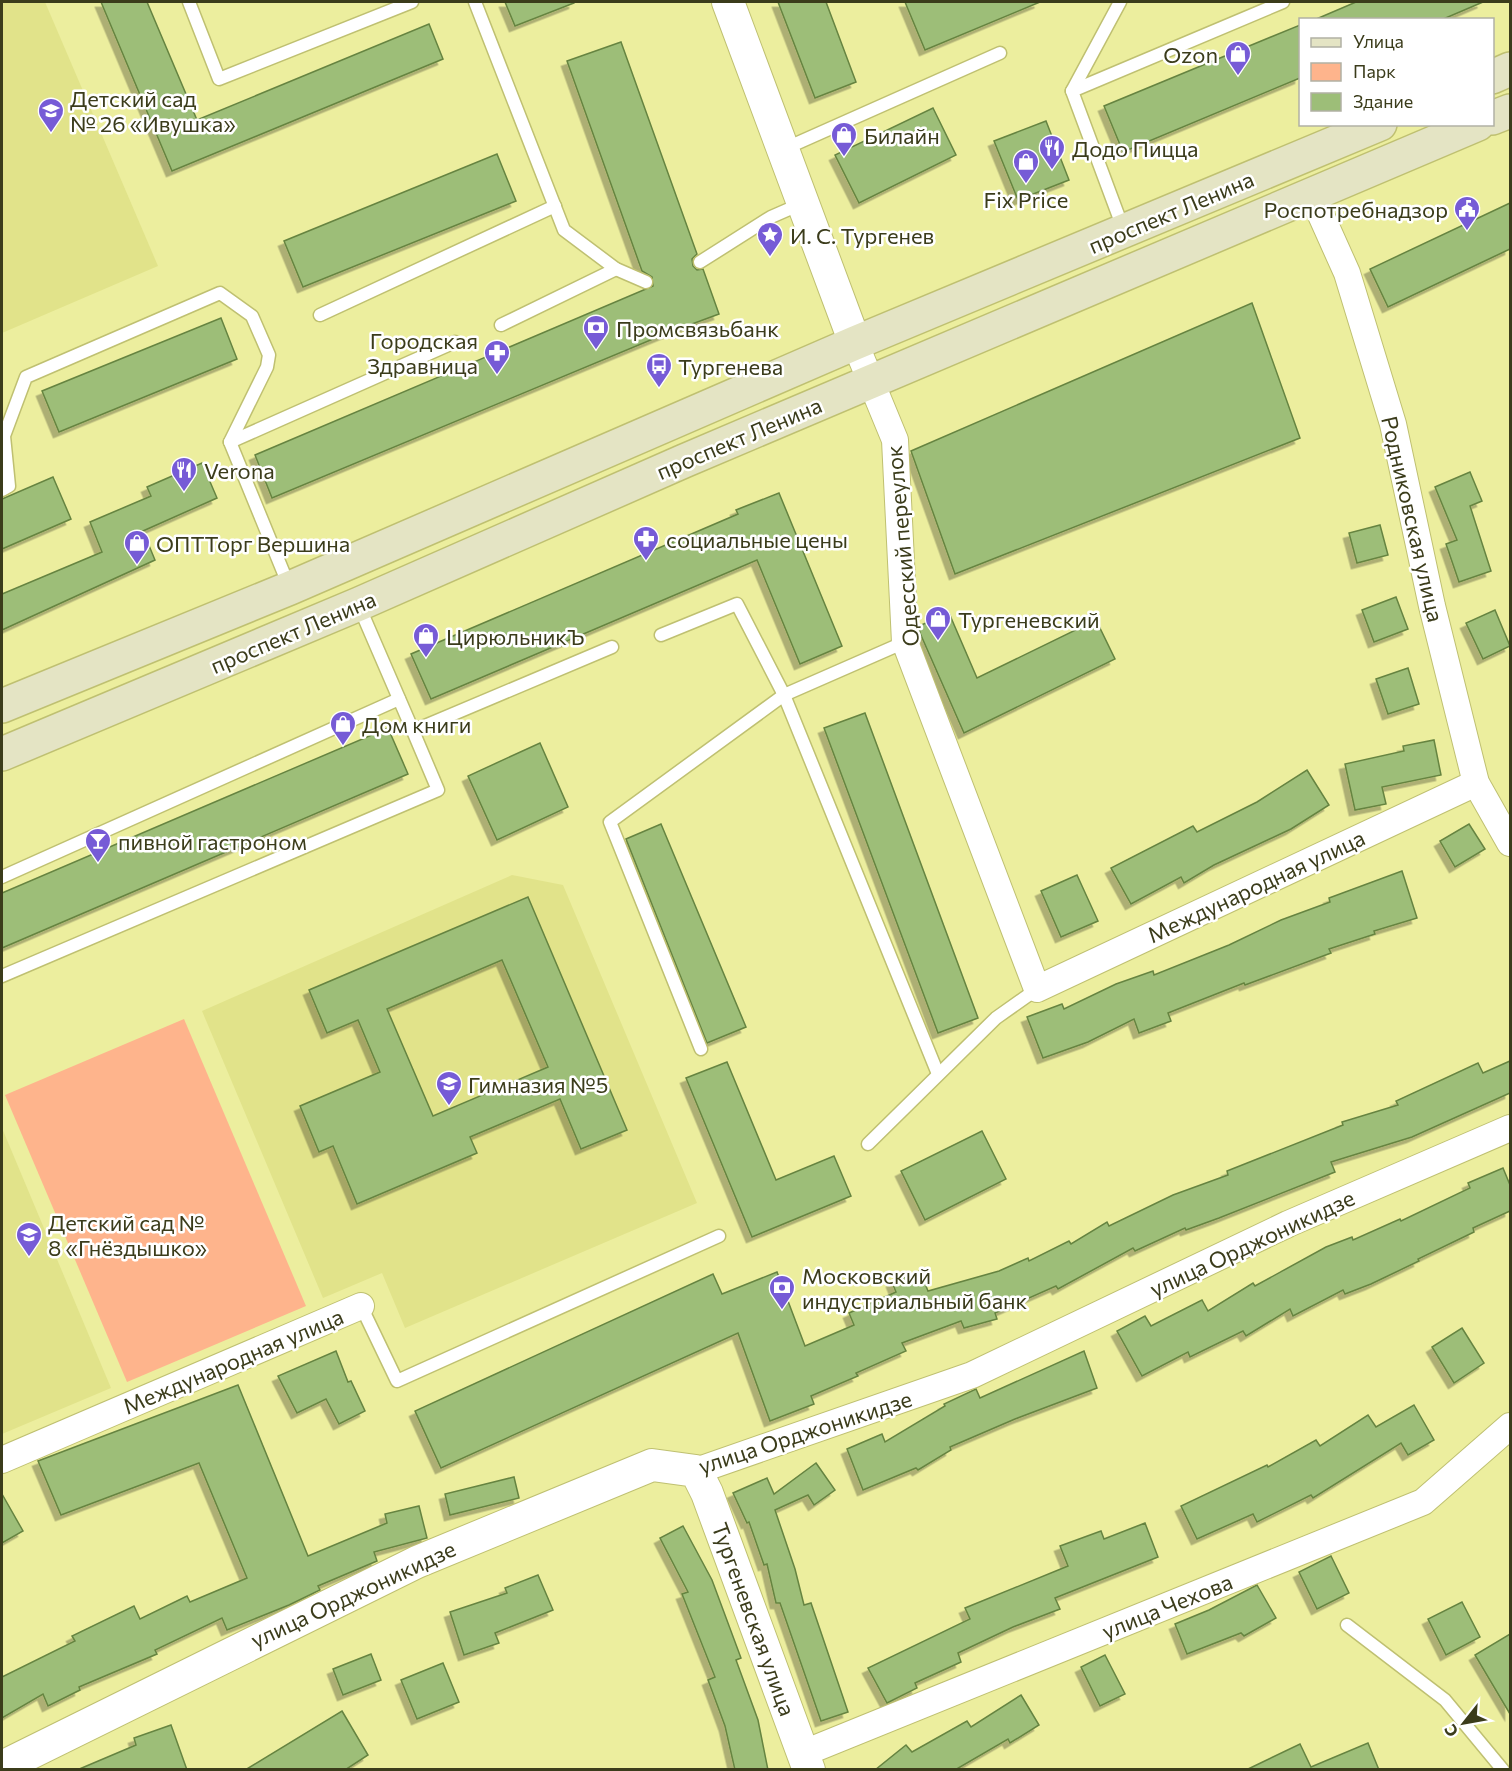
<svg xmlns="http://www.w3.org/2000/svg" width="1512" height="1771" font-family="Commissioner,sans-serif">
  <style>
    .built { fill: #e1e38a }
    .park { fill: #feb48c }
    .building { fill: #9dbe78; stroke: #668441; stroke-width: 1.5; fill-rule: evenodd; filter: url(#shadow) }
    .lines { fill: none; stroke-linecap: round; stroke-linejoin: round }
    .service-casing { stroke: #bfc071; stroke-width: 15 }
    .minor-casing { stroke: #bfc071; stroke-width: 28 }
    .tertiary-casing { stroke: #bfc071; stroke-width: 34 }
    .secondary-casing { stroke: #bfc071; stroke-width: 36 }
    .service { stroke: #fff; stroke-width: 12 }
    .minor { stroke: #fff; stroke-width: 26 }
    .tertiary { stroke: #fff; stroke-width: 32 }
    .secondary { stroke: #e4e4c4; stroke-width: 33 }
    .labels { text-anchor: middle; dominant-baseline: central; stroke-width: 5; stroke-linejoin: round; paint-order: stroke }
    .poi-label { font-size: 22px; fill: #3b3c1b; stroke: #fff; text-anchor: start }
    .street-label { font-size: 22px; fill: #3b3c1b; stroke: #fff }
  </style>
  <defs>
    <filter id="shadow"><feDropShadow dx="-5.5" dy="5.5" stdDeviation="0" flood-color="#0004"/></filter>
  </defs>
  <rect width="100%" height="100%" fill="#ecee9e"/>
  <g class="built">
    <polygon points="2,2 45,2 158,266 2,333"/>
    <polygon points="512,875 563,885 697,1203 405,1328 382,1273 323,1298 202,1011"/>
    <polygon points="2,1128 111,1388 2,1434"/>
  </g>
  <polygon class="park" points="184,1019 306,1306 127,1382 5,1095"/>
  <g class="building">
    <polygon points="101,2 147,2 197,120 429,24 443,59 172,171"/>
    <polygon points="505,2 574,2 574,3 515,26"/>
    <polygon points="778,2 826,2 856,82 815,98"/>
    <polygon points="905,2 1040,2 925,50"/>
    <polygon points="1356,2 1483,2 1441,20 1314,20"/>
    <polygon points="1300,25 1300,78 1123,152 1104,106"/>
    <polygon points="621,42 697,254 692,259 693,266 697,270 703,269 719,314 665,334 272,498 255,455 653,286 652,277 642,271 567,61"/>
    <polygon points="933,108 956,155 859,203 835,155"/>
    <polygon points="1046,121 1069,180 1018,200 994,141"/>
    <polygon points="497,154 516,201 303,287 284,241"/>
    <polygon points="1510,203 1510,249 1388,307 1370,269"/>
    <polygon points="1252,303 1300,438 955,574 911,451"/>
    <polygon points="221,318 237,359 59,432 42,391"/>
    <polygon points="202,463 217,498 143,531 155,560 2,630 2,594 102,552 90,522 151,496 147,487"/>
    <polygon points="1470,472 1482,501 1470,506 1491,571 1459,582 1446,544 1457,540 1435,487"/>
    <polygon points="53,477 71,519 2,549 2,499"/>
    <polygon points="779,493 842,646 800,664 757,560 431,699 411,654 738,514 736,510"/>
    <polygon points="1380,525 1388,555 1357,563 1349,533"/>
    <polygon points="1396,597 1408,629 1374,642 1362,610"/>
    <polygon points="1495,610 1510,646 1483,659 1466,623"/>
    <polygon points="949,613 977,678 1096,620 1115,659 964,733 920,633 919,626"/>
    <polygon points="1408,668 1419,704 1388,714 1376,679"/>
    <polygon points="865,713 978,1018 938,1033 824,728"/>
    <polygon points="388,728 408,774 2,948 2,893"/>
    <polygon points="1434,740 1441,775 1382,787 1386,804 1355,810 1345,764 1404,751 1403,746"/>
    <polygon points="540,743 568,807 497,840 468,776"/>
    <polygon points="1307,770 1329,805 1291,829 1214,865 1184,883 1181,877 1131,904 1111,868 1193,826 1197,832 1257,802"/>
    <polygon points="661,824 746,1027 707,1043 626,839"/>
    <polygon points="1469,824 1485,849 1455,867 1440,841"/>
    <polygon points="1402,871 1417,918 1374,931 1375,934 1329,949 1331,953 1245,985 1244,983 1168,1013 1171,1021 1139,1033 1134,1019 1088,1042 1043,1058 1027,1017 1062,1004 1064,1009 1116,984 1153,971 1154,975 1229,945 1281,920 1330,902 1329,898"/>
    <polygon points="1077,875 1098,921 1061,937 1041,891"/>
    <path d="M528,897L627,1130L581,1149L560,1099L470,1137L477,1153L357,1204L333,1146L319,1152L300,1106L380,1072L358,1020L327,1033L309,990ZM502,960L548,1067L433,1116L387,1009Z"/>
    <polygon points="1510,1061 1510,1093 1412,1137 1331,1162 1335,1172 1219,1218 1186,1230 1185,1228 1135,1251 1133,1248 1058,1289 1056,1286 995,1313 997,1319 964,1328 961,1321 902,1343 906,1351 856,1373 858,1376 811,1396 814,1404 770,1421 738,1333 441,1468 415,1411 713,1274 722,1294 777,1272 805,1346 854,1325 849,1313 896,1292 892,1282 920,1271 928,1291 999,1271 1028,1258 1029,1261 1069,1241 1071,1244 1107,1222 1109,1226 1173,1195 1228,1175 1227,1171 1343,1125 1342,1122 1398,1105 1396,1101 1478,1063 1483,1073"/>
    <polygon points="727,1062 776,1180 834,1156 851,1196 752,1237 686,1078"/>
    <polygon points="982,1131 1006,1179 925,1220 901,1171"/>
    <polygon points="1503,1168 1510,1185 1510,1211 1473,1228 1474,1232 1418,1259 1419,1261 1371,1284 1345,1294 1343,1290 1293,1316 1290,1309 1246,1336 1243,1331 1190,1357 1188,1352 1142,1376 1117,1331 1145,1316 1151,1326 1202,1300 1208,1311 1253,1283 1255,1286 1326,1247 1352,1237 1353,1240 1400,1219 1401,1221 1470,1188 1468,1183"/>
    <polygon points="1462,1328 1484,1363 1454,1383 1432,1347"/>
    <polygon points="336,1351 348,1382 351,1381 365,1411 339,1424 326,1399 297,1413 278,1376"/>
    <polygon points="1084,1351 1097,1388 1015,1419 950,1447 951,1450 918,1470 916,1468 863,1490 847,1449 882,1434 885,1442 945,1406 944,1404 976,1389 980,1398"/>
    <polygon points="238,1385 308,1556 387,1523 385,1514 419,1506 427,1538 374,1552 377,1561 318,1586 320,1590 289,1605 227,1630 222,1618 155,1650 157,1654 79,1687 80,1690 48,1706 43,1694 2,1718 2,1677 75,1641 72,1636 134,1606 140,1619 187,1596 190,1602 247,1578 199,1463 61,1515 38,1461"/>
    <polygon points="1414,1405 1434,1440 1408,1455 1401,1443 1313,1498 1311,1495 1257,1522 1253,1514 1197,1539 1181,1506 1267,1465 1268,1467 1316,1440 1320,1446 1368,1415 1376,1427"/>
    <polygon points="816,1463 835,1490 814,1505 808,1495 775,1510 795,1569 804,1605 811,1603 848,1712 821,1721 780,1603 776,1603 767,1564 764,1565 749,1522 747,1523 733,1493 767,1478 774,1494"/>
    <polygon points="514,1477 519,1498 450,1515 445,1494"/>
    <polygon points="2,1494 23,1531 2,1543"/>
    <polygon points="1145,1523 1158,1557 1055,1598 1060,1609 1013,1627 958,1653 961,1662 915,1683 917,1688 887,1703 868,1668 970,1619 965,1608 1068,1566 1060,1546 1101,1531 1104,1539"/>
    <polygon points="683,1526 712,1580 741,1658 736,1660 758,1720 768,1770 735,1770 725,1726 708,1680 715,1677 682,1594 688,1592 660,1538"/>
    <polygon points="1331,1556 1349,1593 1317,1609 1299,1572"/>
    <polygon points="538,1575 553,1610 495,1633 499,1643 464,1655 450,1612 507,1593 505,1588"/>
    <polygon points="1257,1585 1276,1618 1244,1636 1241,1633 1187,1654 1175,1624 1209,1610"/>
    <polygon points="1462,1602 1480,1637 1446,1655 1428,1619"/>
    <polygon points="1510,1634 1510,1714 1475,1655"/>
    <polygon points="371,1654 381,1680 343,1695 333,1669"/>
    <polygon points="1105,1655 1125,1694 1100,1706 1081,1667"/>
    <polygon points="443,1663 459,1702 417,1719 401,1680"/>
    <polygon points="1021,1695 1039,1725 1010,1743 1008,1739 955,1770 875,1770 906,1745 912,1752 967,1721 971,1727"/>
    <polygon points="342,1711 368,1755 345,1770 245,1770"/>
    <polygon points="171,1725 187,1770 77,1770 136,1745 134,1738"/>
    <polygon points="1368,1743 1379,1770 1246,1770 1300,1744 1311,1767"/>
  </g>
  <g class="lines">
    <defs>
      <g id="service">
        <polyline points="189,2 219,79 412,2"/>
        <polyline points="475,2 564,230 616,269 646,282"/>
        <polyline points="1072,91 1120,2"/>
        <polyline points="784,149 1000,53"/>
        <polyline points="1123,228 1072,91 1283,2"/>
        <polyline points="700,262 771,217 803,203"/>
        <polyline points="320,315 555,206"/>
        <polyline points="501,325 616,269"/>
        <polyline points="230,442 455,342"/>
        <polyline points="2,490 9,486 4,436 26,377 220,293 252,316 269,355 267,367 230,442 289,586"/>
        <polyline points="359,606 413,731 612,647"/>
        <polyline points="661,635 737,604 784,695 905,642"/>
        <polyline points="2,877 399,699"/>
        <polyline points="2,976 438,790 413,731"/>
        <polyline points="701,1049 610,822 784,695 938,1074"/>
        <polyline points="868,1144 996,1018 1037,989"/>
        <polyline points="361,1306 397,1381 719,1236"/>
        <polyline points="1347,1625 1445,1700 1503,1770"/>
      </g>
      <g id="minor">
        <polyline points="1312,195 1347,273 1393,424 1432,606 1476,783 1510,843"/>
        <polyline points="855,343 895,440 905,642 1037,989 1476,783"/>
        <polyline points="2,1460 361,1306"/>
        <polyline points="696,1471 972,1375 1288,1224 1510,1128"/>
        <polyline points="804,1753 1423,1502 1510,1426"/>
      </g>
      <g id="tertiary">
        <polyline points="728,2 855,343"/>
        <polyline points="2,1767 417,1562 652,1465 696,1471 707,1493 809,1770"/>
      </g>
      <g id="secondary">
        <polyline points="1492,77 1510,69"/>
        <polyline points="1492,118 1510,111"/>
        <polyline points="2,706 290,588 855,343 1380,124"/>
        <polyline points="2,754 359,604 684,461 1478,124"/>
      </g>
    </defs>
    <use href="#service" class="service-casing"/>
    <use href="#minor" class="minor-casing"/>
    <use href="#tertiary" class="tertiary-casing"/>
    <use href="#secondary" class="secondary-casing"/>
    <use href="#service" class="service"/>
    <use href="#minor" class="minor"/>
    <use href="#tertiary" class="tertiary"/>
    <use href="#secondary" class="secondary"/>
  </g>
  <defs>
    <symbol id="shop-pin" viewBox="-11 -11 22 30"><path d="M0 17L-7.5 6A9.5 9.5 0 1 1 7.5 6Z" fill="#765bd6" stroke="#fff"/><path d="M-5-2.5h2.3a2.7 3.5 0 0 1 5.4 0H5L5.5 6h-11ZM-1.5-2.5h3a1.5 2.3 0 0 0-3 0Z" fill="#fff"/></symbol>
    <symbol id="school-pin" viewBox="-11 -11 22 30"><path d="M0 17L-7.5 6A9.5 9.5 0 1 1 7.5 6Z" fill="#765bd6" stroke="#fff"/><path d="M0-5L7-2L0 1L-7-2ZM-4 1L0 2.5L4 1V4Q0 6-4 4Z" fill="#fff"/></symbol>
    <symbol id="restaurant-pin" viewBox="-11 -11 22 30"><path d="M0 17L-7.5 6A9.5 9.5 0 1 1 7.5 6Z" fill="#765bd6" stroke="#fff"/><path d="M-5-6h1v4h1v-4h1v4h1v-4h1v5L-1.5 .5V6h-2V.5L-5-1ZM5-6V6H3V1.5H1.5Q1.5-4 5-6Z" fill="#fff"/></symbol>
    <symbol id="civic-pin" viewBox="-11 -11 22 30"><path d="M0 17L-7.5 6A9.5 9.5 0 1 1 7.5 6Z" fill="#765bd6" stroke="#fff"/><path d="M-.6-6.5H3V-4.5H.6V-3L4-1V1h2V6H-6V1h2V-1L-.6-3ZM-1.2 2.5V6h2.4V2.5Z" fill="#fff"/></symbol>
    <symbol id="sight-pin" viewBox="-11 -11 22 30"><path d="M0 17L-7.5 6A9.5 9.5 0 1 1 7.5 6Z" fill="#765bd6" stroke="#fff"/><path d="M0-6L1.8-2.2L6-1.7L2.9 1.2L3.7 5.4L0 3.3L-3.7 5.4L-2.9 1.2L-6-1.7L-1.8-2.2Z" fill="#fff"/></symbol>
    <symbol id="bank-pin" viewBox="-11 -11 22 30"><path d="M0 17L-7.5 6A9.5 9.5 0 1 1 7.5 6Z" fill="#765bd6" stroke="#fff"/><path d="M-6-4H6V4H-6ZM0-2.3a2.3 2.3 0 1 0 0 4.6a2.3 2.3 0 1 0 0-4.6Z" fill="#fff"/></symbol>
    <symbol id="pharmacy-pin" viewBox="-11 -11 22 30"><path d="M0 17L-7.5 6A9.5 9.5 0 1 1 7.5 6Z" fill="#765bd6" stroke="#fff"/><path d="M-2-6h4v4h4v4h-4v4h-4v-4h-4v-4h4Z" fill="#fff"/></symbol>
    <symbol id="bus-pin" viewBox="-11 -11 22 30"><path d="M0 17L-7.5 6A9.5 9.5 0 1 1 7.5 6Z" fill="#765bd6" stroke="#fff"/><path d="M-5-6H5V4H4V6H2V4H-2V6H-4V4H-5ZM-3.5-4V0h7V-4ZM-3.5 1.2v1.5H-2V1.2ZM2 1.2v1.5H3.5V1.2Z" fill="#fff"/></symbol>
    <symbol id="bar-pin" viewBox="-11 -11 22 30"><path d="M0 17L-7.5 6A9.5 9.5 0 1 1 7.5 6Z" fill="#765bd6" stroke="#fff"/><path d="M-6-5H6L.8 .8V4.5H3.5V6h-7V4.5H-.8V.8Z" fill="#fff"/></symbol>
  </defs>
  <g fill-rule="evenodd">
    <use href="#shop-pin" x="1223" y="39" width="30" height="40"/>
    <use href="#school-pin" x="36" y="96" width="30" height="40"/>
    <use href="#shop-pin" x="829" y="120" width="30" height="40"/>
    <use href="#restaurant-pin" x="1037" y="133" width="30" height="40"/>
    <use href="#shop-pin" x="1011" y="147" width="30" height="40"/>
    <use href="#civic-pin" x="1452" y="194" width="30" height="40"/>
    <use href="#sight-pin" x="755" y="220" width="30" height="40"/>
    <use href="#bank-pin" x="581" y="313" width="30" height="40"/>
    <use href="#pharmacy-pin" x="482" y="338" width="30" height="40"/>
    <use href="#bus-pin" x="644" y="351" width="30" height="40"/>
    <use href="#restaurant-pin" x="169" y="455" width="30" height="40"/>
    <use href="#pharmacy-pin" x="631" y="524" width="30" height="40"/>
    <use href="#shop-pin" x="122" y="528" width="30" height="40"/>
    <use href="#shop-pin" x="923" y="604" width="30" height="40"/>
    <use href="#shop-pin" x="411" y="621" width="30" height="40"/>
    <use href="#shop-pin" x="328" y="709" width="30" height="40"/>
    <use href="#bar-pin" x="83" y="826" width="30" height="40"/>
    <use href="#school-pin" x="434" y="1069" width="30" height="40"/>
    <use href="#school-pin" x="14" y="1220" width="30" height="40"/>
    <use href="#bank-pin" x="767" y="1273" width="30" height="40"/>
  </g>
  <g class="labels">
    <g class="poi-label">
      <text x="1218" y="54" text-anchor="end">Ozon</text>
      <text x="70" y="98">Детский сад<tspan x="70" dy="25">№ 26 «Ивушка»</tspan></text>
      <text x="864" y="135">Билайн</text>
      <text x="1072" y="148">Додо Пицца</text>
      <text x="1026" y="199" text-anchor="middle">Fix Price</text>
      <text x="1448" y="209" text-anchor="end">Роспотребнадзор</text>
      <text x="790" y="235">И. С. Тургенев</text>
      <text x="616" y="328">Промсвязьбанк</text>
      <text x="478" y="340" text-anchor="end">Городская<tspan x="478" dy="25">Здравница</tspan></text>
      <text x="678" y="366">Тургенева</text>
      <text x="204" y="470">Verona</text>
      <text x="666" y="539">социальные цены</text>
      <text x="156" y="543">ОПТТорг Вершина</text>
      <text x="958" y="619">Тургеневский</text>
      <text x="446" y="636">ЦирюльникЪ</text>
      <text x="362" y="724">Дом книги</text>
      <text x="118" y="841">пивной гастроном</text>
      <text x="468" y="1084">Гимназия №5</text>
      <text x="48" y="1222">Детский сад №<tspan x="48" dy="25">8 «Гнёздышко»</tspan></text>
      <text x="802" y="1275">Московский<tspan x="802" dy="25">индустриальный банк</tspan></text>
    </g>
    <g class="street-label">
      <text transform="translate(1171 212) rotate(-23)">проспект Ленина</text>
      <text transform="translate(739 438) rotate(-23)">проспект Ленина</text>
      <text transform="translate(1413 519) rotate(77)">Родниковская улица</text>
      <text transform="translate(902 546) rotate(-95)">Одесский переулок</text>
      <text transform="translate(293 632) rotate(-23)">проспект Ленина</text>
      <text transform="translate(1256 886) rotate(-25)">Международная улица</text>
      <text transform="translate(1252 1243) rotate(-25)">улица Орджоникидзе</text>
      <text transform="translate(233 1361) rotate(-23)">Международная улица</text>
      <text transform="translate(805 1432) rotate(-18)">улица Орджоникидзе</text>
      <text transform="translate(353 1594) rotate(-25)">улица Орджоникидзе</text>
      <text transform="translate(1167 1606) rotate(-22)">улица Чехова</text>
      <text transform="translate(754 1619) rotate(70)">Тургеневская улица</text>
    </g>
  </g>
  <rect width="1512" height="1771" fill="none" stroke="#3b3c1b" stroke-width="6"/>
  <rect x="1299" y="18" width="195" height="108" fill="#ffffff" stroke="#b1b1a4" stroke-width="1.5"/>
  <rect x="1311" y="38" width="30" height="9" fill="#e4e4c4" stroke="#b1b1a4" stroke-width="1.5"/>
  <text x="1353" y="48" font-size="18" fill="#3b3c1b">Улица</text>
  <rect x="1311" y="63" width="30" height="18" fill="#feb48c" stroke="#b1b1a4" stroke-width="1.5"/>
  <text x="1353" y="78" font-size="18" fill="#3b3c1b">Парк</text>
  <rect x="1311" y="93" width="30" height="18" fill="#9dbe78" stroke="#b1b1a4" stroke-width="1.5"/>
  <text x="1353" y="108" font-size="18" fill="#3b3c1b">Здание</text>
  <g transform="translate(1464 1723) rotate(239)" stroke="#ffffff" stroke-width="4.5" paint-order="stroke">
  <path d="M0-4.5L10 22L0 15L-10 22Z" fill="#3b3c1b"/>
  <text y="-9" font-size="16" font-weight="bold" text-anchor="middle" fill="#3b3c1b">С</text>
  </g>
</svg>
